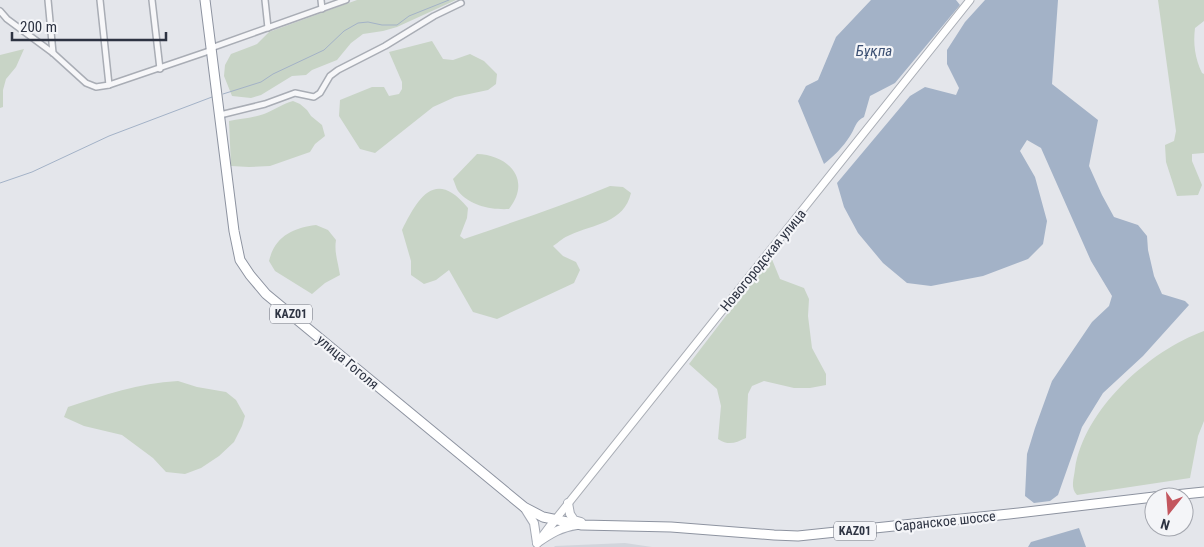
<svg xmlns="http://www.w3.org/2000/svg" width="1204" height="547" font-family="'Roboto Condensed',sans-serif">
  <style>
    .built { fill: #d2d5dc }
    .green { fill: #c8d4c6 }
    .water { fill: #a3b2c7 }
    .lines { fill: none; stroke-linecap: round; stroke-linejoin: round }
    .stream { stroke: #a3b2c7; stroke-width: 1 }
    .street-casing { stroke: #a9adb5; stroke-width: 8 }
    .secondary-casing { stroke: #a9adb5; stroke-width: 9 }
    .primary-casing { stroke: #a5aab5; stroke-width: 10 }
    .highway-casing { stroke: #8d93a0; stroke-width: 11 }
    .street { stroke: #f7f7f9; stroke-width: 5 }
    .secondary { stroke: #fff; stroke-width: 7 }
    .primary { stroke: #fff; stroke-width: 8 }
    .highway { stroke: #fff; stroke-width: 9 }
    .labels { text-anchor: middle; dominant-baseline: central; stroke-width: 4.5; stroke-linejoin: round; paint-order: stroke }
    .shield { fill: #f4f5f8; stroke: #696d79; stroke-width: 1 }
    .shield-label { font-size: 12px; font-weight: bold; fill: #2d3342 }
    .street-label { font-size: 14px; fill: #2d3342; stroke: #f4f5f8 }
    .water-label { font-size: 15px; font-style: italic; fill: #3b4f72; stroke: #f4f5f8 }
  </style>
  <rect width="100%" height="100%" fill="#e4e6eb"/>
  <polygon class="built" points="625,543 652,547 554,547 555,546"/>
  <g class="green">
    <polygon points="357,0 456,0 397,27 383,31 363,34 351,43 337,60 312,70 306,75 292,76 261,95 251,98 232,96 224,76 225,65 231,54 257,44 269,32"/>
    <path d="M1158,0H1204V21L1195,28C1193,44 1195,58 1202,73L1204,74V153L1192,154V161L1202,185L1198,195L1177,196L1166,162L1165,145L1174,141L1176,131Z"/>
    <polygon points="432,41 443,59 453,60 470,54 484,61 497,74 496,84 488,90 455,97 433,107 375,153 360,149 339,116 340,100 372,87 384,87 389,96 399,94 402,89 402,82 389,52"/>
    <polygon points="24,49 16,67 6,79 3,90 3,107 0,108 0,55"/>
    <path d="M293,101L300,104L307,110L311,116L322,125L325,136L315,144L310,152L270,166L249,167L231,166L229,121C240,119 253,118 264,114C274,110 282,104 293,101Z"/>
    <path d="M477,154C509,155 532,180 509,209C492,210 470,206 458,191C456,188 455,183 453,179Z"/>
    <path d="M610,186L623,187L631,193C624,223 594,224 570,235C564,237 559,242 553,246L563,256L576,262L580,270L574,283L497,319L473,312L449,270L436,280L424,284L411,275V261L402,230C418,198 435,168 468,208L467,218L460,236L464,239C513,222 562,206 610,186Z"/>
    <path d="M316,225L328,230L336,240C334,252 338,262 340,275L325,283L312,294L275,271L269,261C275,236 293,228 316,225Z"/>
    <path d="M771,257L780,279L804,288L809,299L808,316L812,348L826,374V385L810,388H794L764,381L752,386L748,394L746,438C735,443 729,446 718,439L721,406L717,389L689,364Z"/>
    <path d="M1204,331V421L1198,436L1190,478L1077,495C1070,488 1074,478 1075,469C1084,409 1149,351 1204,331Z"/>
    <path d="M178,381L197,387L226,392L236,400L245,416L242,426L234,442L219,456L201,468L185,474L166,472L153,458L122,435L84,426L64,417L68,407C105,395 138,383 178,381Z"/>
  </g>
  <g class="water">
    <path d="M871,0H956L960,5L895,83L870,96L864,117C855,121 855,129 850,136C843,147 834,156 824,164L798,101L806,86L818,80L836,37Z"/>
    <polygon points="985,0 1058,0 1052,84 1098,120 1089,166 1102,195 1114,217 1138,225 1147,236 1148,250 1154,276 1162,294 1185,301 1189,305 1143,356 1103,393 1082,427 1058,495 1050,501 1034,503 1025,496 1027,454 1035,428 1052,381 1092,322 1109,306 1112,296 1091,261 1041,148 1027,140 1020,151 1035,177 1047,221 1043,244 1028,259 983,276 931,286 907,283 883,263 858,233 844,207 837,183 910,96 925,87 956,95 959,88 947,64 947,50 965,22"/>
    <polygon points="1079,528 1086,547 1028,547 1031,542"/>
  </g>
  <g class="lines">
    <g class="stream">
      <polyline points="223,94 261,82 273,74 324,50 344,31 358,23 368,22 382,25 397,25 409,16 449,0"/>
      <polyline points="0,183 32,172 109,136 212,97"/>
    </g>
    <defs>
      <g id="street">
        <polyline points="48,0 53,53"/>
        <polyline points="100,0 109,85"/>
        <polyline points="152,0 160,69"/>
        <polyline points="265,0 268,28"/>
        <polyline points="321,0 322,9"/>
        <polyline points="0,11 7,19 53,53 86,83 96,87 109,85 212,50"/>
        <polyline points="211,48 346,0"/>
        <polyline points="220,115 265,104 295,93 314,97 320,93 330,76 338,70 385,46 434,16 461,3"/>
      </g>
      <polyline id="secondary" points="555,520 970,0"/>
      <g id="primary">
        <polyline points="568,503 570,514 574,520 581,522"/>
        <polyline points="524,507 534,523 537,543"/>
        <polyline points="543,536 555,520"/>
        <path d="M537,543C550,534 561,527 577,525"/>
      </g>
      <g id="highway">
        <polyline points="205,0 234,231 240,260 250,275 266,294 524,507 543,517 582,525 671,527 774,535 798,536 1009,514 1154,497"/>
        <polyline points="1155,497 1204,492"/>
      </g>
    </defs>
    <use href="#street" class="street-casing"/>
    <use href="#secondary" class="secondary-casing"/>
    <use href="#primary" class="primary-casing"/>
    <use href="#highway" class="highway-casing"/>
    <use href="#street" class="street"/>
    <use href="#secondary" class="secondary"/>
    <use href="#primary" class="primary"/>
    <use href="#highway" class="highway"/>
  </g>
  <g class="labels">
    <g class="shield">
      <rect x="270" y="304.5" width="42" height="19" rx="4"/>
      <rect x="834" y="521.5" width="42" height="19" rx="4"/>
    </g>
    <g class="shield-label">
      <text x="291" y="314">KАZ01</text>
      <text x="855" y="531">KAZ01</text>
    </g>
    <g class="street-label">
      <text transform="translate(763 260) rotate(-51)">Новогородская улица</text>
      <text transform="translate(348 362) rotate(40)">улица Гоголя</text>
      <text transform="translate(945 521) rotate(-6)">Саранское шоссе</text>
    </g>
    <g class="water-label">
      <text x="874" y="51">Бұқпа</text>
    </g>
  </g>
  <g transform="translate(1169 512) rotate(197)"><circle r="24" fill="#f4f5f8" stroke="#a4a7af"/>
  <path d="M0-4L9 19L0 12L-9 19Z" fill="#c3565e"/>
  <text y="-8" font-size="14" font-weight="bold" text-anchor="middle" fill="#2d3342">N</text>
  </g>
  <path d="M12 32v8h154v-8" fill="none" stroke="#2d3342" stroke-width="2.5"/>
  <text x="20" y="32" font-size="15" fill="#2d3342" stroke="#f4f5f8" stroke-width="4" paint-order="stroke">200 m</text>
</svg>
